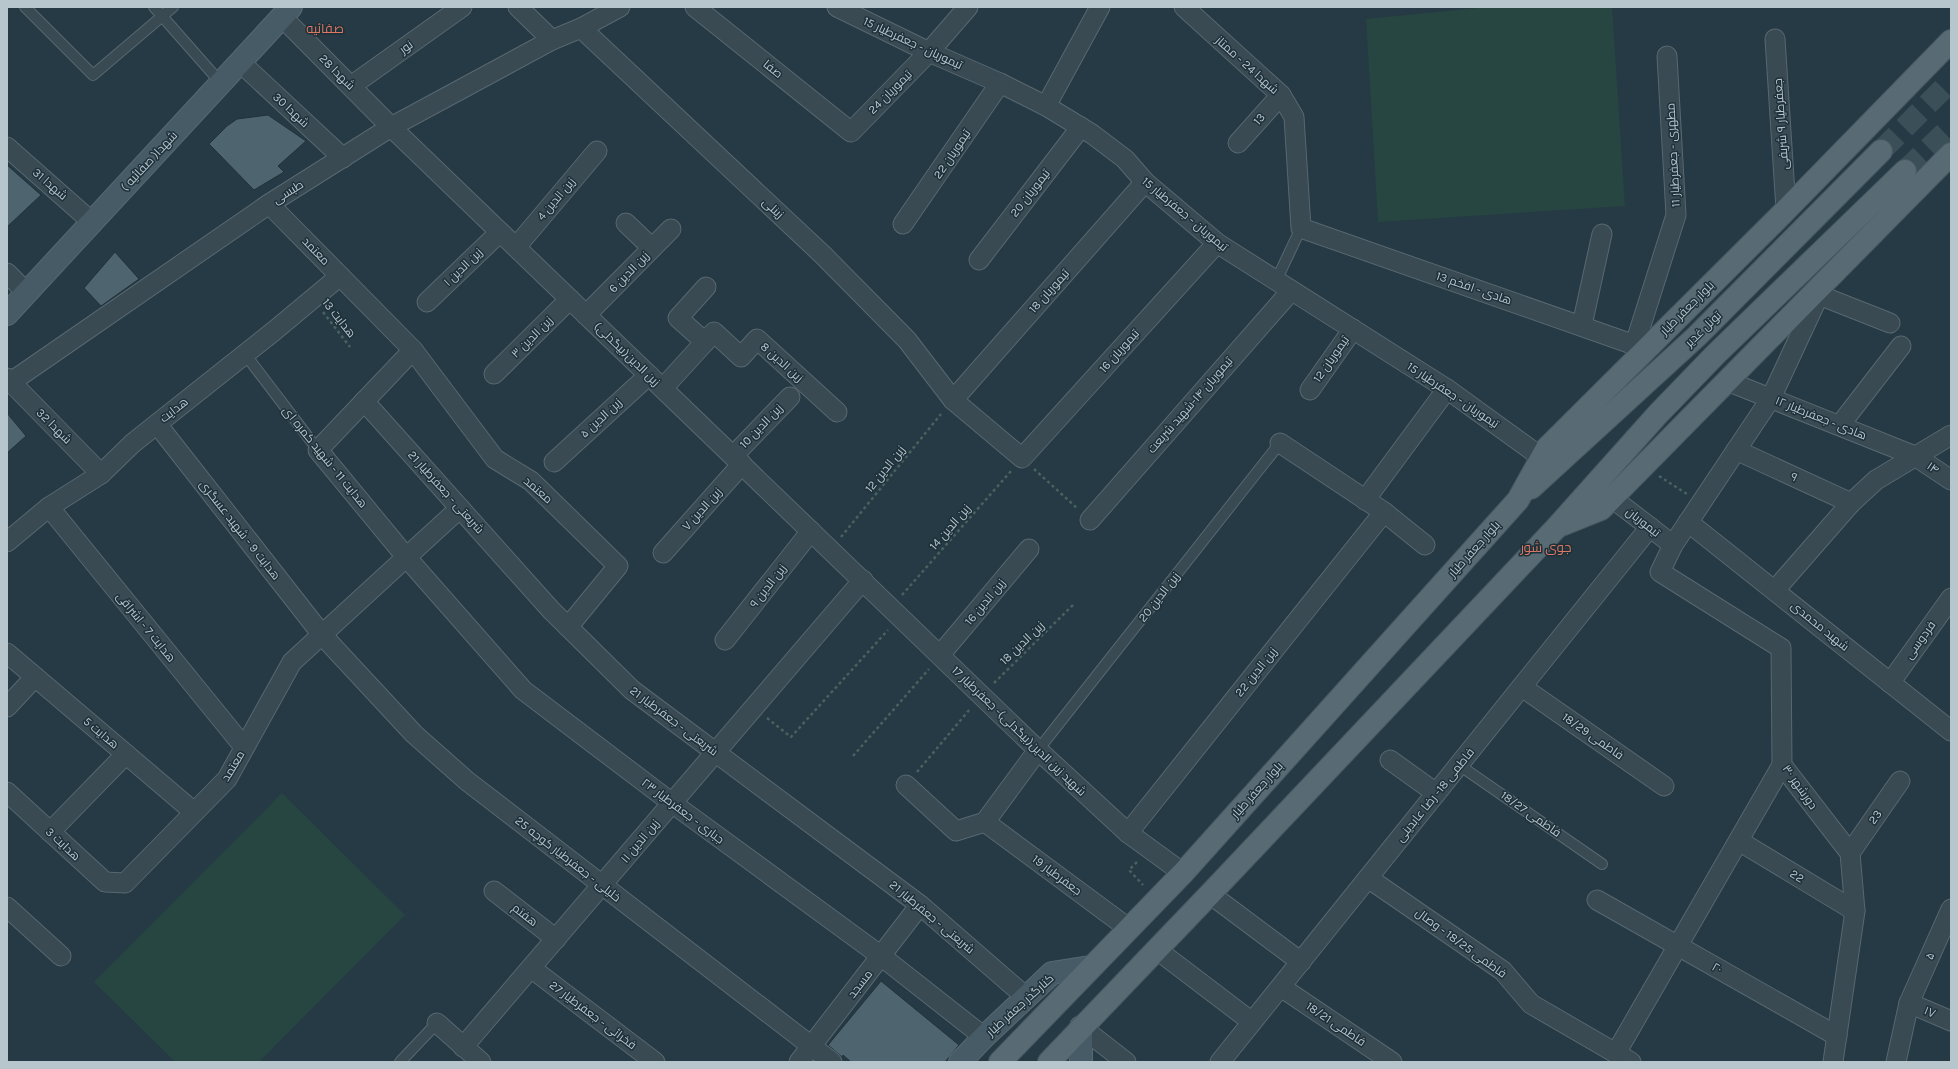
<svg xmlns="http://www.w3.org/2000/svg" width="1958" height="1069" font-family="Karla,Cairo,sans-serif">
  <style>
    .green { fill: #274541 }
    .building { fill: #4e646f; stroke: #20323b }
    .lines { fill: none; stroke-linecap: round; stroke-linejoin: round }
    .primary-tunnel { stroke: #3b4f59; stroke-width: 22; stroke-dasharray: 22 11; stroke-linecap: butt }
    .lane-casing { stroke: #586871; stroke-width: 12 }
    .street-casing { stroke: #586871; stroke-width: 21 }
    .secondary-casing { stroke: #586871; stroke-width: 24 }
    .primary-casing { stroke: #465760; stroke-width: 24 }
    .path { stroke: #47625f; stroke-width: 2.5; stroke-dasharray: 3 3; stroke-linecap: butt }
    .lane { stroke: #394a53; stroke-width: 10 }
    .street { stroke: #394a53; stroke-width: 19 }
    .secondary { stroke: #475b67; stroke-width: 22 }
    .primary { stroke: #586a73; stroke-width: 22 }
    .labels { text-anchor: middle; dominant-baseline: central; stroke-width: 3; stroke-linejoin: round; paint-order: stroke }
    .street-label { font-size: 12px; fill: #b7c5cd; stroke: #1e3039 }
    .neighbourhood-label { font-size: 13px; fill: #dd7962; stroke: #1e3039 }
  </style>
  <rect width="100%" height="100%" fill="#253a44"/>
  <g class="green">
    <polygon points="1488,7 1612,7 1625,206 1378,222 1366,19"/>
    <polygon points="282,793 405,915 259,1062 175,1062 94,982"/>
  </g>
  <g class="building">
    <polygon points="268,115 306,141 278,166 284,172 254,190 209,144 227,126 237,119"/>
    <polygon points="7,165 41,195 7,227"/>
    <polygon points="115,252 139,279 101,306 84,288"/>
    <polygon points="7,413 26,436 7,453"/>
    <polygon points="881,981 959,1045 945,1062 851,1062 843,1055 842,1057 828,1045"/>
  </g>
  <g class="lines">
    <g class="primary-tunnel">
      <polyline points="1881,151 1951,81"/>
      <polyline points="1905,171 1951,127"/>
    </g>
    <defs>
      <g id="lane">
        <polyline points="25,7 93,75 173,7"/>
        <polyline points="154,7 221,83"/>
        <polyline points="1276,281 1301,228"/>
        <polyline points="245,354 318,450"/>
        <polyline points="1038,750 1280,443"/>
        <polyline points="1459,765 1602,864"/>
        <polyline points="400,1062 437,1023"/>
      </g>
      <g id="street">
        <polyline points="518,7 552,40"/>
        <polyline points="695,7 851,132 929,52 968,7"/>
        <polyline points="837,7 929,52 1000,83 1046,106 1092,134 1125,159 1145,182 1217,243 1447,389 1541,457"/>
        <polyline points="1184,7 1281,95 1294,117 1301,228 1646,349"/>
        <polyline points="282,17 391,127 1038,750 1128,833 1183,873"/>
        <polyline points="581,28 823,255 907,340 953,400 1022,458 1217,243"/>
        <polyline points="1775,39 1786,209"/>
        <polyline points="240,62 343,158"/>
        <polyline points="351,86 462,7"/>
        <polyline points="1046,106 1100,7"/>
        <polyline points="1238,143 1281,95"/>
        <polyline points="7,147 92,222"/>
        <polyline points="269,204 413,350 495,459 531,481 618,566 568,627"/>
        <polyline points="626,223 652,248"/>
        <polyline points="903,224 1000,83"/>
        <polyline points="516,247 597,151"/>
        <polyline points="979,260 1081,127"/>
        <polyline points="7,273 27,293"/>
        <polyline points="427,302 500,232"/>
        <polyline points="586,315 671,229"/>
        <polyline points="1582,325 1602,234"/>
        <polyline points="705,342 678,318 706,287"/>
        <polyline points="1635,344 1676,215 1667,56"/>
        <polyline points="413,350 318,450 407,558 523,690 672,803 881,956 984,1037"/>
        <polyline points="494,374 570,299"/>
        <polyline points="7,378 101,474"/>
        <polyline points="1727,381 1915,456 1951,480"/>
        <polyline points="11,382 269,204 391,127 552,40 581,28 620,7"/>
        <polyline points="663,388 714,332 741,357 757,339 837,412"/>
        <polyline points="1310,390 1353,329"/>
        <polyline points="953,400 1145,182"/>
        <polyline points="364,401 551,610 632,690 920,905 1026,997"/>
        <polyline points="157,424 323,636 414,734 467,781 832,1062"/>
        <polyline points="1840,425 1901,346"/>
        <polyline points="1280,443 1384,512 1425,545"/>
        <polyline points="1736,450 1851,503"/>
        <polyline points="733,456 790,397"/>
        <polyline points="554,462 649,375"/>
        <polyline points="1612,498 1673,545"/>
        <polyline points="1365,500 1447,389"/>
        <polyline points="49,507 244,747"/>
        <polyline points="1090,520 1291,291"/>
        <polyline points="1688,522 1951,731"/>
        <polyline points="7,542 49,507 101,474 133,443 274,331 340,276"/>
        <polyline points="663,553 742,464"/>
        <polyline points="1775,590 1851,503 1876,480 1951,435"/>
        <polyline points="725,640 811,531"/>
        <polyline points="7,653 194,812"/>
        <polyline points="940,655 1029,549"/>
        <polyline points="1890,683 1951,598"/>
        <polyline points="1522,687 1664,786"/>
        <polyline points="7,707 35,677"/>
        <polyline points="1390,760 1436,793"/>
        <polyline points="906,785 956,831 985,822 1038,750"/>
        <polyline points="7,792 105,882 125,883 227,779 292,662 460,508"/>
        <polyline points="985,822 1128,928"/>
        <polyline points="50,832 126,754"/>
        <polyline points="1128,833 1384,512"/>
        <polyline points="1739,841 1855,911"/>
        <polyline points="1850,853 1900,781"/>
        <polyline points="1368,878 1503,971 1531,1004 1631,1062"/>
        <polyline points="494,891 556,939"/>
        <polyline points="1210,894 1301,962"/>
        <polyline points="1597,900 1837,1036"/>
        <polyline points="7,907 61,956"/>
        <polyline points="1156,949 1252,1022"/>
        <polyline points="531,968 655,1062"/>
        <polyline points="1281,987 1392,1062"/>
        <polyline points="1909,1003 1951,1021"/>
        <polyline points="437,1023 481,1062"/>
        <polyline points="1081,1027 1126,1062"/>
        <polyline points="463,1047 863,580"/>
        <polyline points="1616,1053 1782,765"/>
        <polyline points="799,1062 920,905"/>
        <polyline points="1220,1062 1650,527"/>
        <polyline points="1833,1062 1855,911 1850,853 1782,765 1781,648 1660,572 1673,545 1771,398 1819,295 1890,323"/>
        <polyline points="1896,1062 1909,1003 1951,909"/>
      </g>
      <g id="secondary">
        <polyline points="7,314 291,7"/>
        <polyline points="960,1062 984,1037 1052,973 1090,967"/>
        <polyline points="1081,1062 1081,1027"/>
      </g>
      <g id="primary">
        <polyline points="1531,488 1697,336 1881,151"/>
        <polyline points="1561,525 1601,509 1951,154"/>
        <polyline points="1000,1062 1183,873 1518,500 1547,448 1781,215 1951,41"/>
        <polyline points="1049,1062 1210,894 1557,527 1658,414 1716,354 1905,171"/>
      </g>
    </defs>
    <use href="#lane" class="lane-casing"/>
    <use href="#street" class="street-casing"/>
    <use href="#secondary" class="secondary-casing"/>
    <use href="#primary" class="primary-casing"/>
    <g class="path">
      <polyline points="323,312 350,347"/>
      <polyline points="1034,469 1078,509"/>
      <polyline points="1659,476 1687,494"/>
      <polyline points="841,537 941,414"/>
      <polyline points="902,595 1011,471"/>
      <polyline points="994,683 1075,603"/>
      <polyline points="767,718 791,737 888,630"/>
      <polyline points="853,756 929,669"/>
      <polyline points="917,772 970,709"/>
      <polyline points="1137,862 1129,870 1143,885"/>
    </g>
    <use href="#lane" class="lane"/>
    <use href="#street" class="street"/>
    <use href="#secondary" class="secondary"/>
    <use href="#primary" class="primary"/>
  </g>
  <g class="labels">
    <g class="street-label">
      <text transform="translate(913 43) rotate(25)">تیموریان - جعفرطیار 15</text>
      <text transform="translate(406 47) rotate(-36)">نور</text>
      <text transform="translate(1247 65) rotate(42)">شهدا 24 - ممتاز</text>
      <text transform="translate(773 69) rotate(39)">صفا</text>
      <text transform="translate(337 72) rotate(45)">شهدا 28</text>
      <text transform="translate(890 92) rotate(-45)">تیموریان 24</text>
      <text transform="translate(291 110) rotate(43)">شهدا 30</text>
      <text transform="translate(1259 119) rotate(-49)">13</text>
      <text transform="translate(1781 124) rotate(-94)">جعفرطیار ۹ شریفی</text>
      <text transform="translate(952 154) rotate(-56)">تیموریان 22</text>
      <text transform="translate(1673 155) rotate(-93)">مطهری - جعفرطیار 11</text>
      <text transform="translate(149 161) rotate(-47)">شهدا( صفائیه )</text>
      <text transform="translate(50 184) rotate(41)">شهدا 31</text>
      <text transform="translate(288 192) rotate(-32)">طبسی</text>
      <text transform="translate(1030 193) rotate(-52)">تیموریان 20</text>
      <text transform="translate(556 199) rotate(-50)">زین الدین 4</text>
      <text transform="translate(773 208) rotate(43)">زینلی</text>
      <text transform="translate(1185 214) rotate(40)">تیموریان - جعفرطیار 15</text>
      <text transform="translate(316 251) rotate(46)">معتمد</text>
      <text transform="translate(463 267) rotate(-44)">زین الدین ۱</text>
      <text transform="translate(629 272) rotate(-46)">زین الدین 6</text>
      <text transform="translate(1474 288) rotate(19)">هادی - افخم 13</text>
      <text transform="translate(1049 291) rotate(-48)">تیموریان 18</text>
      <text transform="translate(1687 308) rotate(-45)">بلوار جعفر طیار</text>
      <text transform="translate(339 318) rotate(52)">هدایت 13</text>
      <text transform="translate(1703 329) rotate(-44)">تونل غدیر</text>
      <text transform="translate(532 337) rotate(-45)">زین الدین ۳</text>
      <text transform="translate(1119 351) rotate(-48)">تیموریان 16</text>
      <text transform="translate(627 354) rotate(44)">زین الدین(بیگدلی)</text>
      <text transform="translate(1331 359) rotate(-55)">تیموریان 12</text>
      <text transform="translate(782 362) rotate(42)">زین الدین 8</text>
      <text transform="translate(1453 395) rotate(34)">تیموریان - جعفرطیار 15</text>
      <text transform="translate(1190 405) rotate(-49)">تیموریان ۱۴-شهید شریعت</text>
      <text transform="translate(174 410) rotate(-38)">هدایت</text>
      <text transform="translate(601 418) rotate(-43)">زین الدین ۵</text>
      <text transform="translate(1821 418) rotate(22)">هادی - جعفرطیار ۱۲</text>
      <text transform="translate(54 426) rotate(45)">شهدا 32</text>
      <text transform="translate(761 426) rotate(-46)">زین الدین 10</text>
      <text transform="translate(325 457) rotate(51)">هدایت 11 - شهید کمره ای</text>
      <text transform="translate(1933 468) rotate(34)">۱۴</text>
      <text transform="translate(885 469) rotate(-51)">زین الدین 12</text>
      <text transform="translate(1794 477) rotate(25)">۹</text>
      <text transform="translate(538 490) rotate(41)">معتمد</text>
      <text transform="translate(446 492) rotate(48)">شریعتی - جعفرطیار 21</text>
      <text transform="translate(702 509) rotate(-48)">زین الدین ۷</text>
      <text transform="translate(1643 522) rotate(38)">تیموریان</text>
      <text transform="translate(950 527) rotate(-49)">زین الدین 14</text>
      <text transform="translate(240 530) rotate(52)">هدایت 9 - شهید عسگری</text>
      <text transform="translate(1474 549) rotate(-48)">بلوار جعفر طیار</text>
      <text transform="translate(768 586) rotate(-52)">زین الدین ۹</text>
      <text transform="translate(1159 597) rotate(-52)">زین الدین 20</text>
      <text transform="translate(985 602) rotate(-50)">زین الدین 16</text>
      <text transform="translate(1820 626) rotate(39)">شهید محمدی</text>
      <text transform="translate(146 627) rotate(51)">هدایت 7 - اشراقی</text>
      <text transform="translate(1920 640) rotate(-54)">فردوسی</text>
      <text transform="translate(1022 643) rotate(-44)">زین الدین 18</text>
      <text transform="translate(1256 672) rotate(-51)">زین الدین 22</text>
      <text transform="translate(674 721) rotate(37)">شریعتی - جعفرطیار 21</text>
      <text transform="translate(1019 731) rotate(44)">شهید زین الدین(بیگدلی)- جعفرطیار 17</text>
      <text transform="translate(101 733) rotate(40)">هدایت 5</text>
      <text transform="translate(1593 736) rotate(35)">فاطمی 18/29</text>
      <text transform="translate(233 766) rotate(-59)">معتمد</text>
      <text transform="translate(1800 787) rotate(55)">دورشهر ۳۰</text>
      <text transform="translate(1257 790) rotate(-48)">بلوار جعفر طیار</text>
      <text transform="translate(1435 795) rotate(-51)">فاطمی 18- رضا عابدینی</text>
      <text transform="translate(683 811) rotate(37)">جباری - جعفرطیار ۲۳</text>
      <text transform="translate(1531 814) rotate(35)">فاطمی 18/27</text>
      <text transform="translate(1875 817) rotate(-55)">23</text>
      <text transform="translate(640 841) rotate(-50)">زین الدین ۱۱</text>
      <text transform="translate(63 844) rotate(43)">هدایت 3</text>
      <text transform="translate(568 859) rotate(38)">خلیلی - جعفرطیار کوچه 25</text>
      <text transform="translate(1057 875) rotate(37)">جعفرطیار 19</text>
      <text transform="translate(1797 876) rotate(31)">22</text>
      <text transform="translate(525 915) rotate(38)">هفتم</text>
      <text transform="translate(932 917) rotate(40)">شریعتی - جعفرطیار 21</text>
      <text transform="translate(1461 943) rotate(36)">فاطمی 18/25 - وصال</text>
      <text transform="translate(1930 956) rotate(-66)">۵</text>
      <text transform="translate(1717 968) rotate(30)">۲۰</text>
      <text transform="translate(860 984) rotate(-52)">مسجد</text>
      <text transform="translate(1020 1005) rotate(-42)">کنارگذر جعفر طیار</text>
      <text transform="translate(1930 1012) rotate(22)">۱۷</text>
      <text transform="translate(593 1015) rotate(37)">فخرائی - جعفرطیار 27</text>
      <text transform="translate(1336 1024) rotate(34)">فاطمی 18/21</text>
    </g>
    <g class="neighbourhood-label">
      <text x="325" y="28">صفائیه</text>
      <text x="1546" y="547">جوی شور</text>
    </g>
  </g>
  <rect width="1958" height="1069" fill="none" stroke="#b7c5cd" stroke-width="16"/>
</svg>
